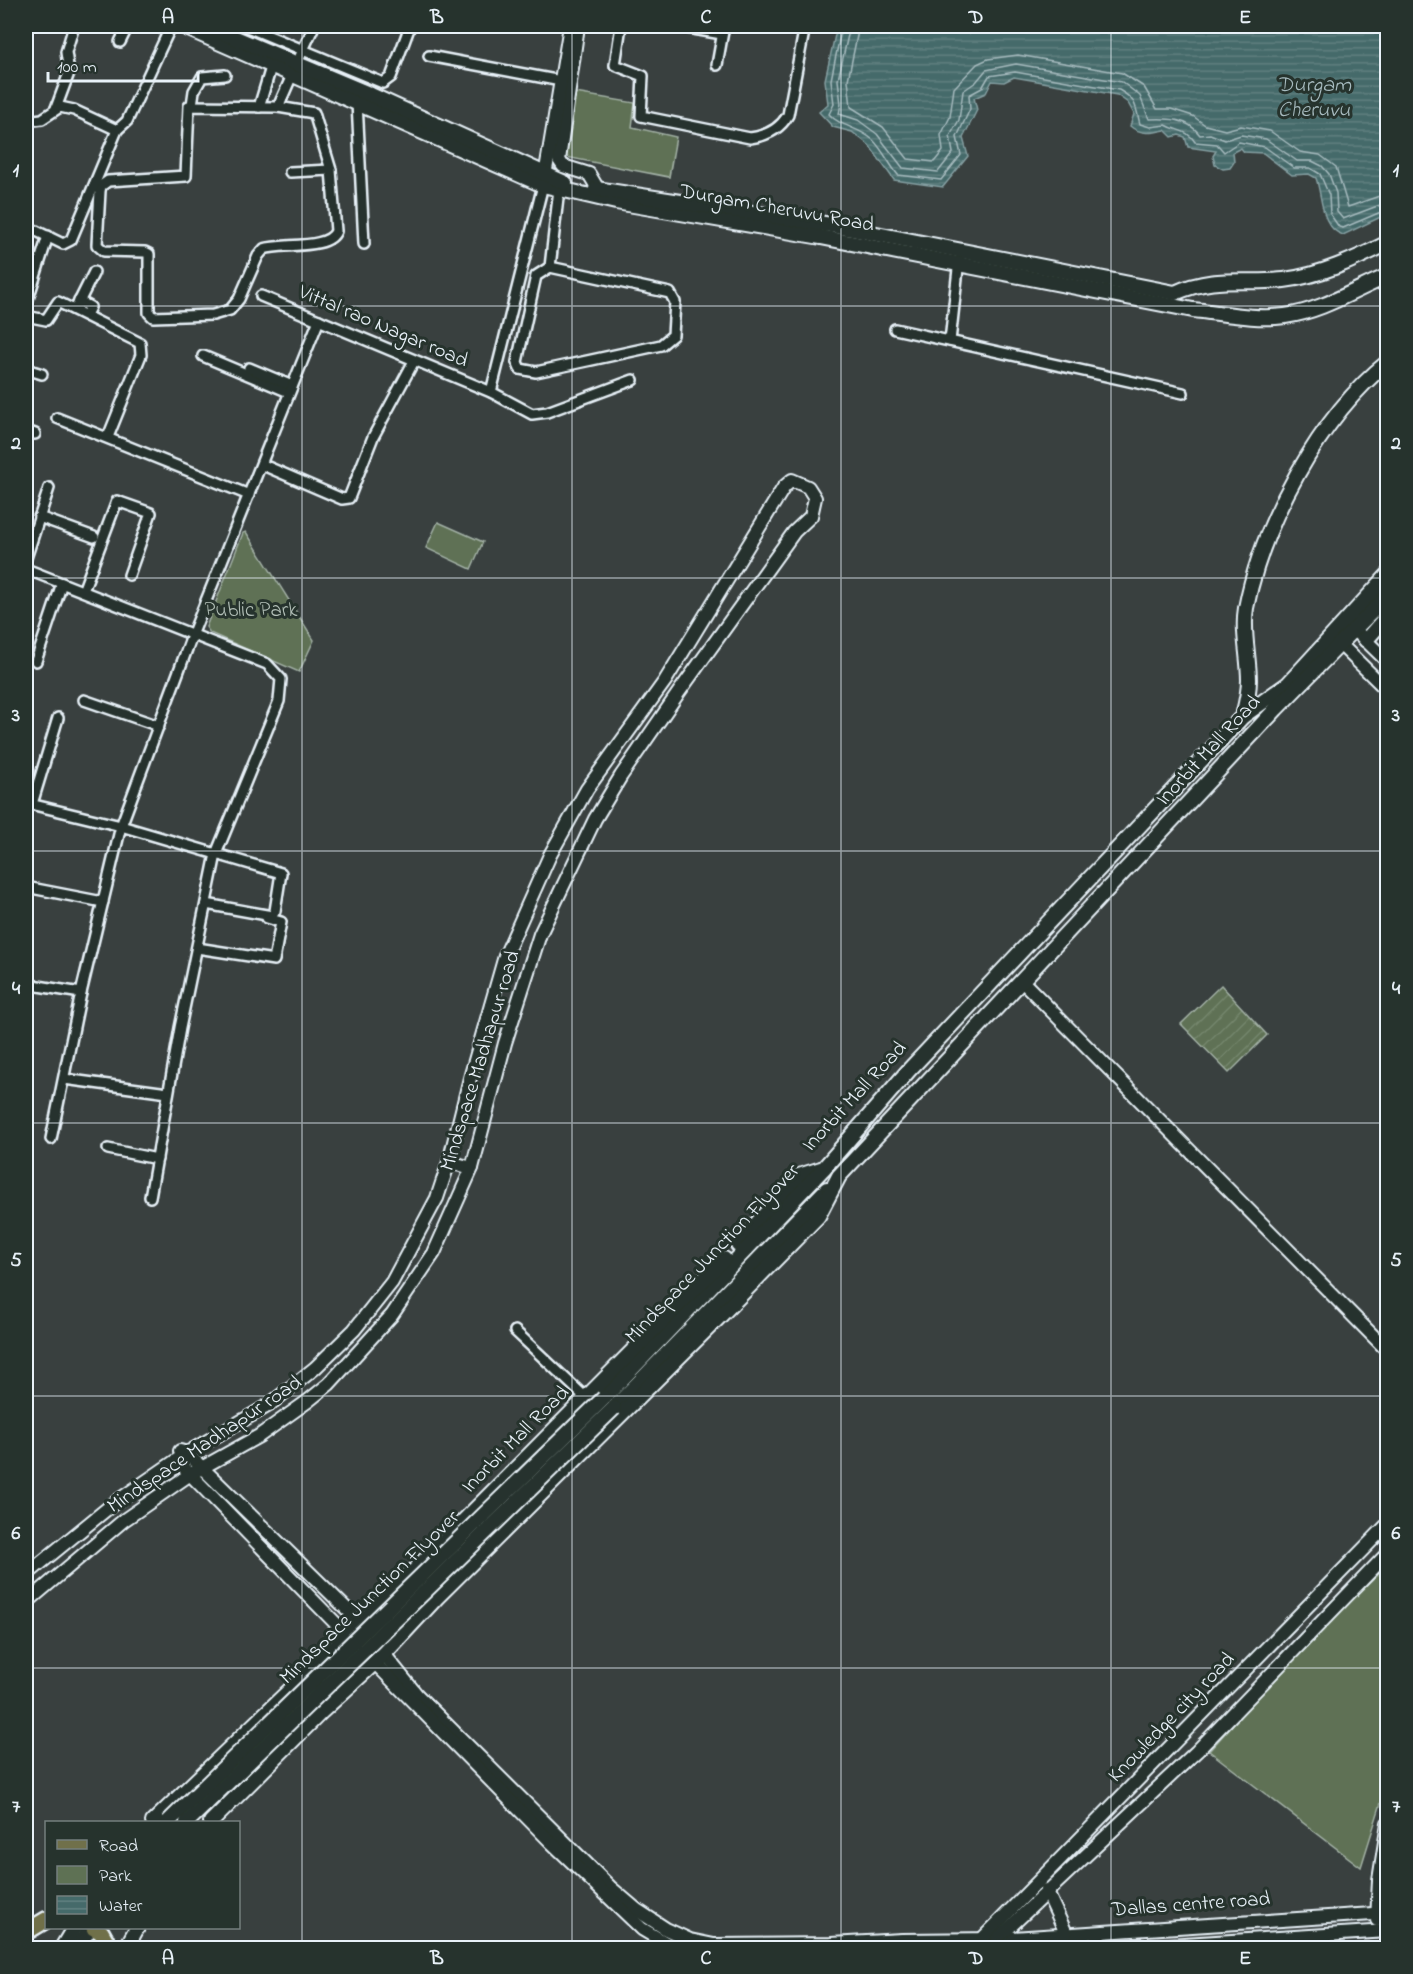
<svg xmlns="http://www.w3.org/2000/svg" width="1413" height="1974" font-family="'Indie Flower',sans-serif">
  <style>
    .green { fill: #5e7154; stroke: #a3b1a6; stroke-width: 1.5 }
    .garden { fill: url(#garden-furrows); stroke: #a3b1a6; stroke-width: 1.5 }
    .water { fill: url(#water-rules); stroke: #86a0a3; stroke-width: 1.5 }
    .lines { fill: none; stroke-linecap: round; stroke-linejoin: round }
    .shore { stroke: #a7bbbf; stroke-width: 1.5 }
    .primary-tunnel { stroke: #535b5b; stroke-width: 15; stroke-dasharray: 15 8; stroke-linecap: butt }
    .minor-casing { stroke: #e8f1f8; stroke-width: 14 }
    .tertiary-casing { stroke: #e8f1f8; stroke-width: 16 }
    .secondary-casing { stroke: #e8f1f8; stroke-width: 18 }
    .primary-casing { stroke: #e8f1f8; stroke-width: 20 }
    .minor { stroke: #26332d; stroke-width: 9 }
    .tertiary { stroke: #26332d; stroke-width: 12 }
    .secondary { stroke: #26332d; stroke-width: 14 }
    .primary { stroke: #70704a; stroke-width: 15 }
    .secondary-bridge-casing { stroke: #e8f1f8; stroke-width: 18; stroke-linecap: butt }
    .secondary-bridge { stroke: #26332d; stroke-width: 14 }
    .grid { fill: none; stroke: #e8f1f8; stroke-width: 1.5; stroke-opacity: 0.55 }
    .labels { text-anchor: middle; dominant-baseline: central; stroke-width: 6; stroke-linejoin: round; paint-order: stroke }
    .street-label { font-size: 21px; fill: #e8f1f8; stroke: #26332d }
    .park-label { font-size: 21px; fill: #b1beb6; stroke: #26332d }
    .water-label { font-size: 22px; font-style: italic; fill: #a7bbbf; stroke: #26332d }
    .neatline { fill: none; stroke: #e8f1f8; stroke-width: 2 }
    .grid-label { font-size: 20px; text-anchor: middle; font-weight: bold; fill: #e8f1f8 }
  </style>
  <defs>
    <pattern id="garden-furrows" width="10" height="10" patternUnits="userSpaceOnUse" patternTransform="scale(1.5)"><rect width="10" height="10" fill="#5e7154"/><path d="M-1 1l2-2M0 10L10 0M9 11l2-2" fill="none" stroke="#75866d"/></pattern>
    <pattern id="water-rules" width="6" height="5" patternUnits="userSpaceOnUse" patternTransform="scale(1.5)"><rect width="6" height="5" fill="#456a6a"/><path d="M0 2.5h6" fill="none" stroke="#608080"/></pattern>
  </defs>
  <rect width="100%" height="100%" fill="#39403f"/>
  <filter id="ink" filterUnits="userSpaceOnUse"><feTurbulence type="fractalNoise" baseFrequency=".0167" numOctaves="2"/><feDisplacementMap in="SourceGraphic" scale="12" xChannelSelector="R" yChannelSelector="G"/><feConvolveMatrix kernelMatrix="1 2 1 2 8 2 1 2 1" color-interpolation-filters="sRGB"/></filter>
  <g filter="url(#ink)">
    <g class="green">
      <polygon points="575,93 635,103 632,127 676,137 669,177 566,157"/>
      <polygon points="438,522 483,542 471,569 426,548"/>
      <polygon points="246,532 314,640 299,672 210,633 206,627 243,533"/>
      <polygon points="1387,1566 1387,1784 1361,1867 1209,1751 1290,1661"/>
    </g>
    <polygon class="garden" points="1221,985 1267,1035 1229,1073 1181,1024"/>
    <path class="water" d="M837,26H1387V214L1343,235C1320,227 1323,198 1316,178L1309,174L1292,175L1263,153L1244,152L1241,148L1233,152L1234,162L1230,168L1223,169L1215,165L1213,156L1216,151L1188,147L1185,137L1179,135L1172,137L1165,130C1152,133 1140,135 1130,126L1134,114L1128,103L1117,95L1014,77L1004,82L992,81L986,93L974,98L977,110L963,138L968,156L943,187L894,180L869,145L852,132L833,127L819,112L828,104L825,80Z"/>
    <g class="lines">
      <g class="shore">
        <path d="M842,26L831,80L834,104L829,114C840,127 859,127 873,140C883,150 889,164 898,175L941,180L961,155L957,137L970,109L969,95L982,88L989,76L1015,72L1119,90C1138,101 1135,106 1140,124L1150,127L1166,125C1178,132 1187,129 1195,142L1217,144L1224,152L1239,142L1265,147L1294,168H1310L1320,174L1329,195L1330,214L1339,227L1343,228L1388,209"/>
        <path d="M850,26L838,80L841,104L839,114L858,120L877,134L903,168L938,172L953,153L950,136L959,120L963,91L976,82L986,70L1016,64L1122,82L1140,96L1149,119C1167,118 1188,118 1200,135L1210,134L1225,140L1241,135L1266,139L1297,161H1312L1322,166L1329,174L1336,193L1337,212L1343,219L1388,202"/>
        <polyline points="859,26 848,80 851,107 883,127 908,159 934,162 943,151 941,135 950,117 954,88 977,64 988,59 1018,55 1122,73 1144,87 1157,109 1171,109 1193,116 1205,125 1225,130 1241,126 1270,131 1300,152 1320,155 1336,167 1348,207 1388,193"/>
      </g>
      <polyline class="primary-tunnel" points="26,1948 28,1948"/>
      <defs>
        <g id="minor">
          <polyline points="245,26 383,83 391,77 410,26"/>
          <path d="M621,26L615,65L643,76L641,116L750,138C766,136 780,129 788,115L805,26"/>
          <polyline points="676,26 722,34"/>
          <polyline points="120,42 128,26"/>
          <polyline points="429,56 561,81"/>
          <polyline points="297,63 314,26"/>
          <polyline points="717,65 724,26"/>
          <polyline points="357,102 364,244"/>
          <polyline points="192,105 194,91 202,77 225,75"/>
          <path d="M189,106L278,107L314,113L331,170L336,231C329,250 282,243 264,249L258,256L239,299L230,310L213,315L153,317L149,313V254L145,252L104,251L97,245L100,191L101,186L108,181L186,176Z"/>
          <polyline points="259,107 272,64"/>
          <polyline points="278,107 293,73"/>
          <polyline points="56,108 69,73 66,52 74,26"/>
          <polyline points="26,121 42,119 60,107 74,110 117,130"/>
          <polyline points="290,172 331,170"/>
          <polyline points="26,226 63,244 71,240 117,130 127,121 171,26"/>
          <polyline points="550,267 536,276 517,362 520,369 536,372 661,345 673,335 675,302 670,293 550,267 559,189"/>
          <polyline points="261,296 491,392 532,414 547,412 633,380"/>
          <polyline points="79,301 90,307 86,315"/>
          <polyline points="26,305 48,236"/>
          <polyline points="75,310 94,272"/>
          <polyline points="26,316 46,320 58,302 140,343 141,355 108,437"/>
          <polyline points="895,329 1183,393"/>
          <polyline points="950,341 959,260"/>
          <polyline points="203,356 289,392"/>
          <polyline points="249,368 292,386"/>
          <polyline points="26,369 42,374"/>
          <polyline points="491,392 543,185"/>
          <polyline points="57,418 249,495"/>
          <polyline points="26,431 35,434"/>
          <polyline points="263,465 342,499 349,498 373,437 414,361"/>
          <polyline points="39,517 94,537"/>
          <polyline points="26,558 49,488"/>
          <polyline points="26,569 267,664 281,679 279,701 216,854 180,1028 150,1197"/>
          <polyline points="83,591 117,501 151,513 129,575"/>
          <polyline points="36,661 62,583"/>
          <polyline points="84,700 159,726"/>
          <polyline points="26,803 121,826 281,873 275,911 272,916 206,904"/>
          <polyline points="32,804 58,718"/>
          <polyline points="26,887 103,902"/>
          <polyline points="197,948 274,960 281,922 267,918"/>
          <polyline points="26,984 81,993"/>
          <polyline points="64,1079 168,1093"/>
          <polyline points="51,1139 81,993 121,826 193,633 319,320"/>
          <polyline points="108,1149 157,1159"/>
          <polyline points="515,1331 587,1399"/>
        </g>
        <g id="tertiary">
          <polyline points="578,26 559,160 563,166 589,174 598,189"/>
          <polyline points="545,176 570,26"/>
          <polyline points="1355,630 1388,662"/>
          <polyline points="1340,644 1388,691"/>
          <polyline points="1022,981 1388,1351"/>
          <polyline points="449,1162 472,1168"/>
          <polyline points="180,1451 187,1453 361,1623"/>
          <polyline points="185,1469 348,1636"/>
          <polyline points="26,1575 113,1504 187,1453 269,1405 315,1368 354,1330 392,1282 437,1198 449,1162 470,1078 505,956 550,855 587,789 665,681 784,487 792,480 808,487 815,498 811,516 794,532 679,692 621,776 595,819 540,934 505,1043 472,1168 434,1253 392,1315 329,1384 308,1401 259,1436 189,1475 124,1520 26,1603"/>
          <polyline points="384,1654 417,1695 610,1887 637,1910 666,1929 690,1940 714,1945 831,1944 902,1940 997,1939 1388,1913"/>
          <polyline points="375,1663 552,1843 642,1929 674,1948"/>
          <polyline points="1046,1890 1066,1933"/>
          <polyline points="1377,1920 1379,1880 1388,1823"/>
          <polyline points="983,1938 1388,1524"/>
          <polyline points="997,1939 1197,1751 1388,1553"/>
          <polyline points="1121,1948 1388,1931"/>
        </g>
        <g id="secondary">
          <path d="M182,26L543,185L616,202L821,237L1193,310C1223,313 1255,320 1285,316C1322,311 1354,290 1388,276"/>
          <polyline points="207,26 371,95 565,183"/>
          <path d="M596,189L831,225L1175,293C1214,275 1244,284 1284,280C1319,276 1356,259 1388,243"/>
          <polyline points="1366,640 1388,615"/>
          <polyline points="1243,716 1288,684 1388,575"/>
          <polyline points="738,1245 799,1176 821,1169"/>
          <path d="M604,1398L824,1168L909,1070L1243,716C1246,704 1249,693 1249,680C1249,657 1242,631 1246,608C1262,524 1320,416 1388,362"/>
          <polyline points="614,1408 827,1189"/>
          <polyline points="153,1822 416,1569 724,1259"/>
          <polyline points="211,1822 322,1711 384,1654 437,1597 717,1319 818,1216 839,1176 1276,709 1388,595"/>
          <polyline points="62,1948 74,1928"/>
          <polyline points="77,1948 90,1928"/>
          <polyline points="126,1948 137,1928"/>
        </g>
        <g id="primary">
          <polyline points="94,1928 101,1932 110,1948"/>
          <polyline points="26,1932 46,1920"/>
        </g>
      </defs>
      <use href="#minor" class="minor-casing"/>
      <use href="#tertiary" class="tertiary-casing"/>
      <use href="#secondary" class="secondary-casing"/>
      <use href="#primary" class="primary-casing"/>
      <use href="#minor" class="minor"/>
      <use href="#tertiary" class="tertiary"/>
      <use href="#secondary" class="secondary"/>
      <use href="#primary" class="primary"/>
      <defs>
        <g id="secondary-bridge">
          <polyline points="168,1822 604,1398"/>
          <polyline points="187,1822 614,1408"/>
        </g>
      </defs>
      <use href="#secondary-bridge" class="secondary-bridge-casing"/>
      <use href="#secondary-bridge" class="secondary-bridge"/>
    </g>
  </g>
  <path class="grid" d="M302,26V1948M572,26V1948M841,26V1948M1111,26V1948M26,306H1388M26,578H1388M26,851H1388M26,1123H1388M26,1396H1388M26,1668H1388"/>
  <g class="labels">
    <g class="street-label">
      <text transform="translate(777 209) rotate(10)">Durgam Cheruvu Road</text>
      <text transform="translate(383 327) rotate(23)">Vittal rao Nagar road</text>
      <text transform="translate(1209 751) rotate(-47)">Inorbit Mall Road</text>
      <text transform="translate(481 1061) rotate(-73)">Mindspace Madhapur road</text>
      <text transform="translate(855 1097) rotate(-47)">Inorbit Mall Road</text>
      <text transform="translate(713 1254) rotate(-46)">Mindspace Junction Flyover</text>
      <text transform="translate(516 1440) rotate(-45)">Inorbit Mall Road</text>
      <text transform="translate(205 1445) rotate(-34)">Mindspace Madhapur road</text>
      <text transform="translate(370 1598) rotate(-44)">Mindspace Junction Flyover</text>
      <text transform="translate(1172 1718) rotate(-46)">Knowledge city road</text>
      <text transform="translate(1191 1905) rotate(-4)">Dallas centre road</text>
    </g>
    <g class="park-label">
      <text x="251" y="611">Public Park</text>
    </g>
    <g class="water-label">
      <text x="1314" y="86">Durgam<tspan x="1314" dy="25">Cheruvu</tspan></text>
    </g>
  </g>
  <rect width="1413" height="1974" fill="none" stroke="#26332d" stroke-width="66"/>
  <rect x="45" y="1821" width="195" height="108" fill="#26332d" stroke="#747f7e" stroke-width="1.5"/>
  <rect x="57" y="1840" width="30" height="9" fill="#70704a" stroke="#747f7e" stroke-width="1.5"/>
  <text x="99" y="1851" font-size="18" fill="#e8f1f8">Road</text>
  <rect x="57" y="1866" width="30" height="18" fill="#5e7154" stroke="#747f7e" stroke-width="1.5"/>
  <text x="99" y="1881" font-size="18" fill="#e8f1f8">Park</text>
  <rect x="57" y="1896" width="30" height="18" fill="url(#water-rules)" stroke="#747f7e" stroke-width="1.5"/>
  <text x="99" y="1911" font-size="18" fill="#e8f1f8">Water</text>
  <path d="M48 72v9h150v-9" fill="none" stroke="#e8f1f8" stroke-width="3"/>
  <text x="57" y="72" font-size="18" fill="#e8f1f8" stroke="#26332d" stroke-width="4.5" paint-order="stroke">100 m</text>
  <rect x="33" y="33" width="1347" height="1908" class="neatline"/>
  <g class="grid-label">
    <text x="168" y="23">A</text>
    <text x="437" y="23">B</text>
    <text x="706" y="23">C</text>
    <text x="976" y="23">D</text>
    <text x="1245" y="23">E</text>
    <text x="16" y="176">1</text>
    <text x="1396" y="176">1</text>
    <text x="16" y="449">2</text>
    <text x="1396" y="449">2</text>
    <text x="16" y="721">3</text>
    <text x="1396" y="721">3</text>
    <text x="16" y="994">4</text>
    <text x="1396" y="994">4</text>
    <text x="16" y="1266">5</text>
    <text x="1396" y="1266">5</text>
    <text x="16" y="1539">6</text>
    <text x="1396" y="1539">6</text>
    <text x="16" y="1812">7</text>
    <text x="1396" y="1812">7</text>
    <text x="168" y="1964">A</text>
    <text x="437" y="1964">B</text>
    <text x="706" y="1964">C</text>
    <text x="976" y="1964">D</text>
    <text x="1245" y="1964">E</text>
  </g>
</svg>
